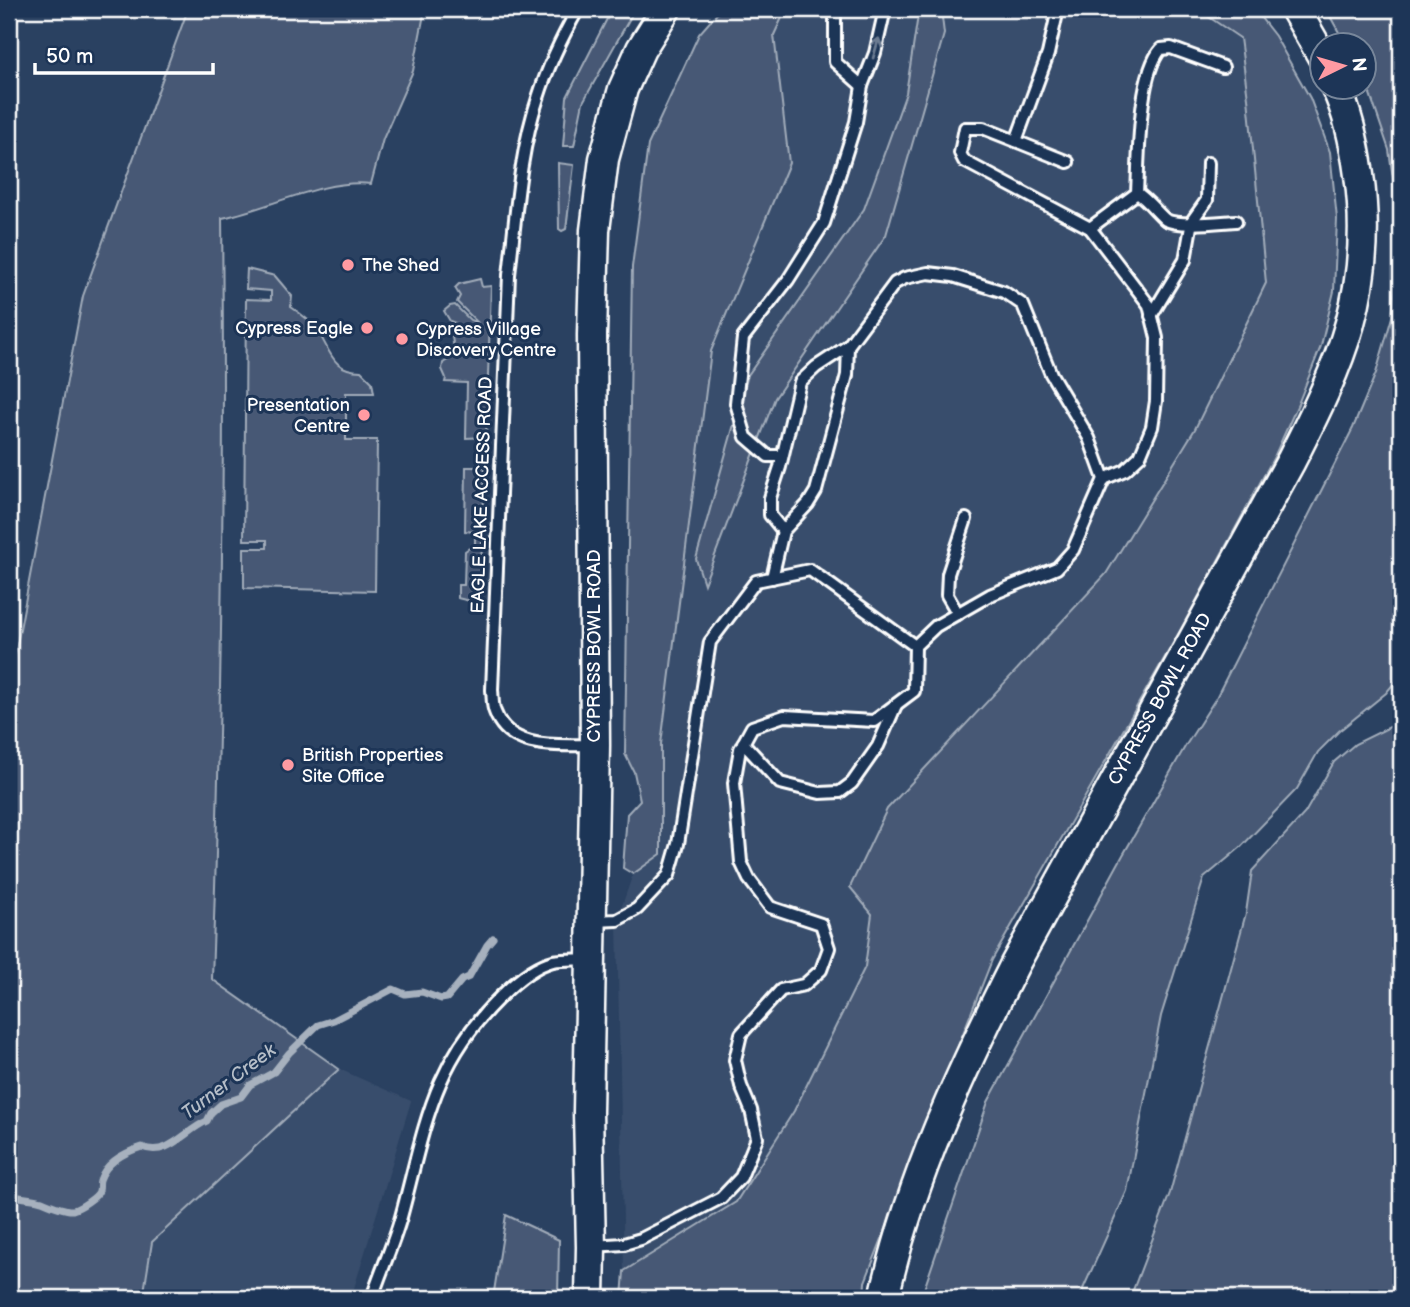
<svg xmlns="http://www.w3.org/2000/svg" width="1410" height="1307" font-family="'Balsamiq Sans',sans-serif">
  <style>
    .built { fill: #394e6c }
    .green { fill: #465975; stroke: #a2acba; stroke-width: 2 }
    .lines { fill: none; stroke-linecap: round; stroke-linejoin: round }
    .stream { stroke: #a7b1be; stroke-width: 7 }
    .service-casing { stroke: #fff; stroke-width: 16 }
    .tertiary-casing { stroke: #fff; stroke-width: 33 }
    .service { stroke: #1d3557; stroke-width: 10 }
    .tertiary { stroke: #1d3557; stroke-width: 28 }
    .oneway { stroke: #6c7c92 }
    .poi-dot { fill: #ff9aa2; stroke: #1d3557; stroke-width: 2.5 }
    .labels { text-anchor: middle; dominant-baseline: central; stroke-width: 6; stroke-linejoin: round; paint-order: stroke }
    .poi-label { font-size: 18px; fill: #fff; stroke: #1d3557; text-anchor: start }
    .street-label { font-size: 18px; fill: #fff; stroke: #1d3557 }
    .water-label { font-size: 19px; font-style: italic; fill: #b6bec8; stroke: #1d3557 }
  </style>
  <rect width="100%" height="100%" fill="#2a4161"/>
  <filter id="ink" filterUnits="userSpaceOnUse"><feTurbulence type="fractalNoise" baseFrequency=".0143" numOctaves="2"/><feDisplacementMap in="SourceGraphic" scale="14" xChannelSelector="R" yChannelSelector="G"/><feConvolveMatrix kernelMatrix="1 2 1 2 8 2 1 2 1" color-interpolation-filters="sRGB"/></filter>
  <g filter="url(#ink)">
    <g class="built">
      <polygon points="786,9 1197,9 1240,38 1248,98 1266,283 1195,429 1106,574 887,809 865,967 794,1111 736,1202 624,1271 617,920 633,874 661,854 661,744 711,351 789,163 774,35"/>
      <polygon points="339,1069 411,1101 351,1298 143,1298 152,1242"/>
    </g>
    <g class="green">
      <path d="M188,9H425L413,71L383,139L371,184C325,178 267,209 222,218C225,471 221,725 212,979L339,1069L152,1242L143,1298H14L9,1173V687L83,296Z"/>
      <polygon points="612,9 635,9 583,102 574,146 563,146 567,97"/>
      <polygon points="721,9 786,9 774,35 789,163 711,351 661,744 661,854 633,874 623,868 627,814 640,800 634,772 625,754 632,267 648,145 699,34"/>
      <polygon points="919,9 941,9 944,34 886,235 775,398 704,584 696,559 748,375 864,209 906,93"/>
      <polygon points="1197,9 1254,9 1275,36 1310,98 1330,152 1337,219 1334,291 1321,346 1298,404 1275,455 1235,529 1181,629 992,960 865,1282 864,1298 622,1298 624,1271 736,1202 794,1111 865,967 872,914 850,887 887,809 1106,574 1195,429 1266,283 1248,98 1240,38"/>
      <polygon points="1326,9 1401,9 1401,675 1386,693 1339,731 1318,752 1297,789 1241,847 1204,878 1161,1016 1127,1191 1079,1298 921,1298 988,1102 1123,855 1186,745 1216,698 1353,428 1376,373 1392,317 1397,264 1394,185 1389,150 1365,79 1364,46 1346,45"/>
      <polygon points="558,163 574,165 566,229 562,231 559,229"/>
      <path d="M247,269L275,276L292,296L291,307C300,313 310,320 316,329C331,349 330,371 361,371L372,382L374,393H346V440H377L375,591L244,588V548H267V540H244L246,299L271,300V291L246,289Z"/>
      <polygon points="480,279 482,287 491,286 486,437 466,438 467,383 445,382 446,378 442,369 443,363 455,355 450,325 455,323 450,321 444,311 450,306 455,305 470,320 478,323 457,302 460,296 455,288 459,284"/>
      <path d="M466,467H485L480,592C474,603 469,601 458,598V585H464L465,551L475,544V532L465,531Z"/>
      <polygon points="1401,718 1401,1298 1130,1298 1170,1193 1246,913 1252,871 1305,813 1334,762 1355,744 1396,724"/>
      <polygon points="506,1215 559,1240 558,1298 493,1298"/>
    </g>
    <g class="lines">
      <path class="stream" d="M9,1196C19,1197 31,1198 42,1201C49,1204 65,1211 73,1210C80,1208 97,1197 99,1191C100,1187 99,1183 100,1180C106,1162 126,1152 142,1147C168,1158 185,1130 207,1121L211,1113L221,1104L241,1097L250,1085L274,1072L289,1053L318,1025L334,1020L393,989L405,994L422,992L441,999L447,998L462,980L469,977L487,945L493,938"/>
      <defs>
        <g id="service">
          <path d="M578,9C562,37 548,66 538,98C519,154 516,216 509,275L492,690C493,697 492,705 495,712C509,751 559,745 592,745"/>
          <polyline points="835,9 835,62 862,86"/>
          <polyline points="1016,141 1048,54 1058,9"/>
          <polyline points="1068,162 983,128 965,128 960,153 964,161 1090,228 1149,305 1157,338 1156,401 1152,427 1140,456 1125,470 1104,479"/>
          <path d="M1137,193C1147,199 1160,216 1166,220C1180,227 1220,222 1236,221"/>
          <path d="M1090,228L1137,193C1139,157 1138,75 1161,49L1171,48L1223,67"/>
          <polyline points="1151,316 1185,260 1192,221 1207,200 1208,163"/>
          <polyline points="782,456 768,456 746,437 736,403 743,338 788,280 824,223 856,122 862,86 875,53 885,9"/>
          <polyline points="772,578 783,531 808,504 816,491 847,375 848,346"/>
          <polyline points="958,614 947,595 948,574 966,519"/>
          <polyline points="743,743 780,783 820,793 840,792 852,783 878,746 896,705"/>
          <polyline points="594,921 617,920 637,909 669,875 678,844 710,642 756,581 810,570 915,646 936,626 990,595 1057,568 1073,550 1104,479 1089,438 1051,374 1023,305 1004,292 953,276 928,273 905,278 895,283 848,346 816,367 800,382 780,467 770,498 770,515 783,531"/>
          <polyline points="592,1246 624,1244 641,1239 721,1198 741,1177 757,1138 751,1110 741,1086 735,1060 741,1034 781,990 804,985 821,970 829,948 821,924 770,907 749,879 741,862 734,783 740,749 752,727 784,716 874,721 914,691 915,646"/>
          <path d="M372,1298C381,1271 393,1245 401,1217C425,1129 431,1065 500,997C514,983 533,966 553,961C565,959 579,960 590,959"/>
        </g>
        <g id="tertiary">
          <polyline points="1295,9 1322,56"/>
          <polyline points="590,1298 591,1247 588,1112 595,745 592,335 595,230 604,159 623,89 641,49 666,9"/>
          <path d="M884,1298C910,1180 961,1071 1015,964L1291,461C1341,363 1375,289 1359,175C1355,146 1349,115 1336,88"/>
        </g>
      </defs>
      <use href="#service" class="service-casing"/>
      <use href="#tertiary" class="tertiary-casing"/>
      <use href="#service" class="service"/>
      <use href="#tertiary" class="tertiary"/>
    </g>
    <defs><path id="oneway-shaft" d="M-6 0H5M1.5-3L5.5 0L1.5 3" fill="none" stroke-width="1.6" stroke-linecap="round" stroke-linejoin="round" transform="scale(1.75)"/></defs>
    <use class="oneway" href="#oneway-shaft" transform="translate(876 48) rotate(-74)"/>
  </g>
  <g class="poi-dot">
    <circle cx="348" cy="265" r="7"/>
    <circle cx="367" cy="328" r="7"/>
    <circle cx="402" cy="339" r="7"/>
    <circle cx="364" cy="415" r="7"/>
    <circle cx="288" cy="765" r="7"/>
  </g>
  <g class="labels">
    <g class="poi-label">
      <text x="362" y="265">The Shed</text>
      <text x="353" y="328" text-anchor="end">Cypress Eagle</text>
      <text x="416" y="329">Cypress Village<tspan x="416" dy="21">Discovery Centre</tspan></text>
      <text x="350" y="405" text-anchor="end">Presentation<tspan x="350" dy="21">Centre</tspan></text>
      <text x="302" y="755">British Properties<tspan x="302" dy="21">Site Office</tspan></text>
    </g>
    <g class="street-label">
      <text transform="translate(482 495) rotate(-88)">EAGLE LAKE ACCESS ROAD</text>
      <text transform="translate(594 646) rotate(-90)">CYPRESS BOWL ROAD</text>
      <text transform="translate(1160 699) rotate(-61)">CYPRESS BOWL ROAD</text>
    </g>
    <g class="water-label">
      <text transform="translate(229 1082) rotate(-37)">Turner Creek</text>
    </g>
  </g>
  <rect width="1410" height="1307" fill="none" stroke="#1d3557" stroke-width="35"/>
  <rect x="18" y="18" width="1375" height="1272" fill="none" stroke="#fff" stroke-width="2.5" filter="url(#ink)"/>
  <g transform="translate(1343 66) rotate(85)"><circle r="33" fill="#1d3557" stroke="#77869a" stroke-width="2"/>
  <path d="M0-5L12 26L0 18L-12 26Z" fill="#ff9aa2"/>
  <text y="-10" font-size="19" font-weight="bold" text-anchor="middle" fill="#ffffff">N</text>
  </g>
  <path d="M35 63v10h178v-10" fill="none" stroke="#ffffff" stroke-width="3.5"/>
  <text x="46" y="63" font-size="21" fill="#ffffff" stroke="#1d3557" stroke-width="5" paint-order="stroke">50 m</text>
</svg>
